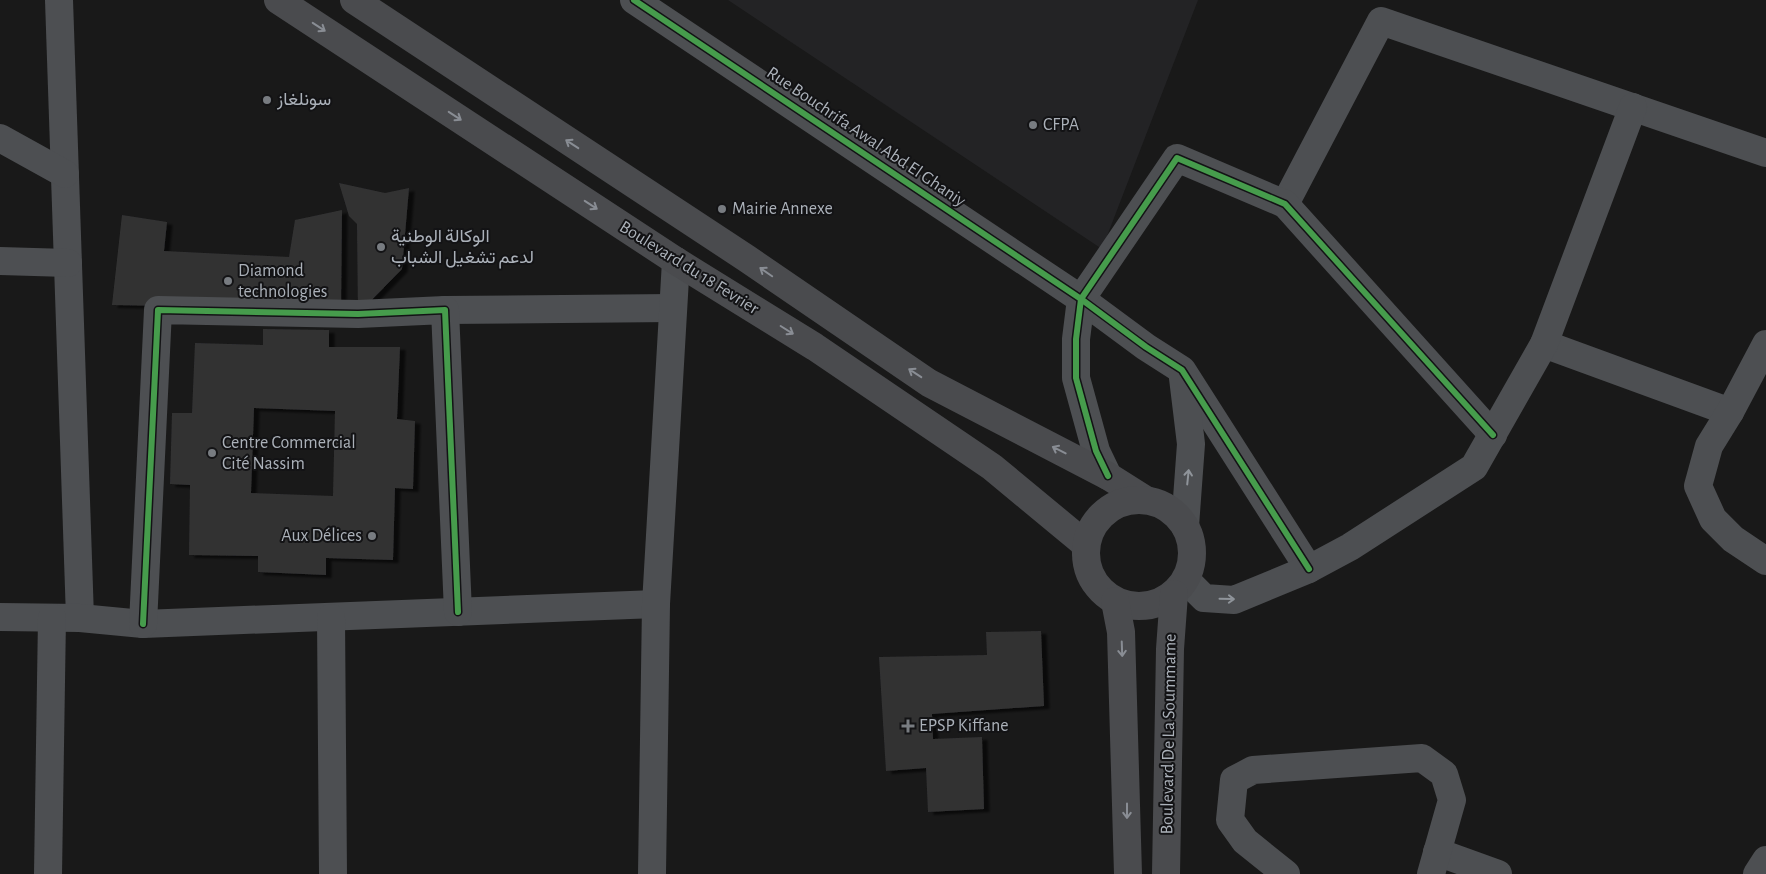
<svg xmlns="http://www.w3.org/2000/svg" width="1766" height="874" font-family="'Alegreya Sans',Vazirmatn,sans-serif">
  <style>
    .built { fill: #232325 }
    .building { fill: #323233; fill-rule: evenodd; filter: url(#shadow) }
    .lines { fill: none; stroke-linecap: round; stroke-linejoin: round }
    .minor { stroke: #4d4f52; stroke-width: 28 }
    .major { stroke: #4a4b4e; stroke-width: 28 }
    .cycleway-casing { stroke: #131315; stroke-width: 9 }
    .cycleway { stroke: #469c4c; stroke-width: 6 }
    .oneway { stroke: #898d94 }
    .oneway2 { stroke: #8f949a }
    .poi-dot { fill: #787c81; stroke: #131315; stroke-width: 2 }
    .labels { text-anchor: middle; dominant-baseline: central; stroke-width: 4; stroke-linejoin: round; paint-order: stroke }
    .poi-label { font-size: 18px; fill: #abb1b9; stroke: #131315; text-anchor: start }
    .street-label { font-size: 18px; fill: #abb1b9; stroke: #131315 }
  </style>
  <defs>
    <filter id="shadow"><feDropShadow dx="5.5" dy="3" stdDeviation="1" flood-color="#0009"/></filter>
  </defs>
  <rect width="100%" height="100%" fill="#191919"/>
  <polygon class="built" points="728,0 1198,0 1102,249"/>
  <g class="building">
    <polygon points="339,183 385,193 409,188 402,269 358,314 357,224 349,216"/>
    <polygon points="342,210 341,309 112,305 122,215 167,222 164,251 289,257 295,220"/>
    <path d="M263,329L329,330V347H400L397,419L415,421L413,489L395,488L393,560L326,558V575L258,572V556L189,555L190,485L170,484L172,413H192L195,343L263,345ZM254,408L335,411L333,496L251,493Z"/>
    <polygon points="1041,631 1044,706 932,714 933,739 982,737 984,809 928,812 926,768 886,771 879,657 987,655 986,632"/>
  </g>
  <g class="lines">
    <g class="minor">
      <polyline points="59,0 80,618"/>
      <polyline points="634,0 1081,299 1146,347 1182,370 1309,569"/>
      <polyline points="0,138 65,174"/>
      <polyline points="1285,204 1381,21 1766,153"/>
      <polyline points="0,261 68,263"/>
      <polyline points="445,310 673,308"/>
      <polyline points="1544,344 1730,412"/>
      <polyline points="1766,344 1730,412 1709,446 1698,486 1713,519 1733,539 1766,561"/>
      <polyline points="1183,378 1191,444 1185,526"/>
      <polyline points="1108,476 1096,451 1076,378 1076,339 1081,299 1177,158 1285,204 1493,435"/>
      <polyline points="1186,580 1204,598 1234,600 1309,569 1350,547 1474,467 1544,344 1633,107"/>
      <polyline points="0,617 80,618 143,624 656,604"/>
      <polyline points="331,618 333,874"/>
      <polyline points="143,624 158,310 358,314 445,310 458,612"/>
      <polyline points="1437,852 1498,874"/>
      <polyline points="48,874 52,618"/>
      <polyline points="652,874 656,604 676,261"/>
      <polyline points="1286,874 1245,841 1230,820 1234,780 1253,770 1422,758 1444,774 1452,800 1431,874"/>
      <polyline points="1757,874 1766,860"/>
    </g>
    <g class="major">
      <polyline points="278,0 676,261 815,347 992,467 1085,544 1086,552"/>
      <polyline points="354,0 746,258 929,383 1108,476 1146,500"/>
      <circle cx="1139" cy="553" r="53"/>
      <polyline points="1115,601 1121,632 1128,874"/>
      <polyline points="1166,874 1170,649 1174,594"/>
    </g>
    <defs>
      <g id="cycleway">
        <polyline points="634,0 1081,299 1146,347 1182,370 1309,569"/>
        <polyline points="1108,476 1096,451 1076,378 1076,339 1081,299 1177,158 1285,204 1493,435"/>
        <polyline points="143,624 158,310 358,314 445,310 458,612"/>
      </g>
    </defs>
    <use href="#cycleway" class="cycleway-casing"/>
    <use href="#cycleway" class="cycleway"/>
  </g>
  <defs><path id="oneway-shaft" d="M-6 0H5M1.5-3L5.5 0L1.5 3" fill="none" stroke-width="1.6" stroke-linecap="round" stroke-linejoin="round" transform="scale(1.25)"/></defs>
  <g class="oneway">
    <use href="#oneway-shaft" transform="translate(319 27) rotate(33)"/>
    <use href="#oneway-shaft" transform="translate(455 116) rotate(33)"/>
    <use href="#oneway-shaft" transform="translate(572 144) rotate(-147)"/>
    <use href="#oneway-shaft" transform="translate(591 205) rotate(33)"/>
    <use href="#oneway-shaft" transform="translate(766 272) rotate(-145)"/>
    <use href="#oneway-shaft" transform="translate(787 330) rotate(32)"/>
    <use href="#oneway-shaft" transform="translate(915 373) rotate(-147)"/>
    <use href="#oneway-shaft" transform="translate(1059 450) rotate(-153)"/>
    <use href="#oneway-shaft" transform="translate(1122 649) rotate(88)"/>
    <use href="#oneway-shaft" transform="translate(1127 811) rotate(90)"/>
  </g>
  <g class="oneway2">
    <use href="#oneway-shaft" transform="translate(1188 477) rotate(-84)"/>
    <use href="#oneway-shaft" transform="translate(1227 599) rotate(1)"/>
  </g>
  <g class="poi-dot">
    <circle cx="267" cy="100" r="5"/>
    <circle cx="1033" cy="125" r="5"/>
    <circle cx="722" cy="209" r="5"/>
    <circle cx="381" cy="247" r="5"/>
    <circle cx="228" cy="281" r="5"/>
    <circle cx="212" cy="453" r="5"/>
    <circle cx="372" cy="536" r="5"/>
    <path d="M905.5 718.5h5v5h5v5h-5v5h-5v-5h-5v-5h5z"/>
  </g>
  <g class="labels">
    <g class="poi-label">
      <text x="277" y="100">سونلغاز</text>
      <text x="1043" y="125">CFPA</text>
      <text x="732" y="209">Mairie Annexe</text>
      <text x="391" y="237">الوكالة الوطنية<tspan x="391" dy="21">لدعم تشغيل الشباب</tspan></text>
      <text x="238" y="271">Diamond<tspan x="238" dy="21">technologies</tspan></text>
      <text x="222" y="443">Centre Commercial<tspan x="222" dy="21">Cité Nassim</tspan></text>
      <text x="362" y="536" text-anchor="end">Aux Délices</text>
      <text x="919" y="726">EPSP Kiffane</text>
    </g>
    <g class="street-label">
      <text transform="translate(866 137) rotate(34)">Rue Bouchrifa Awal Abd El Ghaniy</text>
      <text transform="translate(689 268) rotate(32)">Boulevard du 18 Fevrier</text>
      <text transform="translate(1169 734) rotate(-89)">Boulevard De La Soummame</text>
    </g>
  </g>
</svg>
